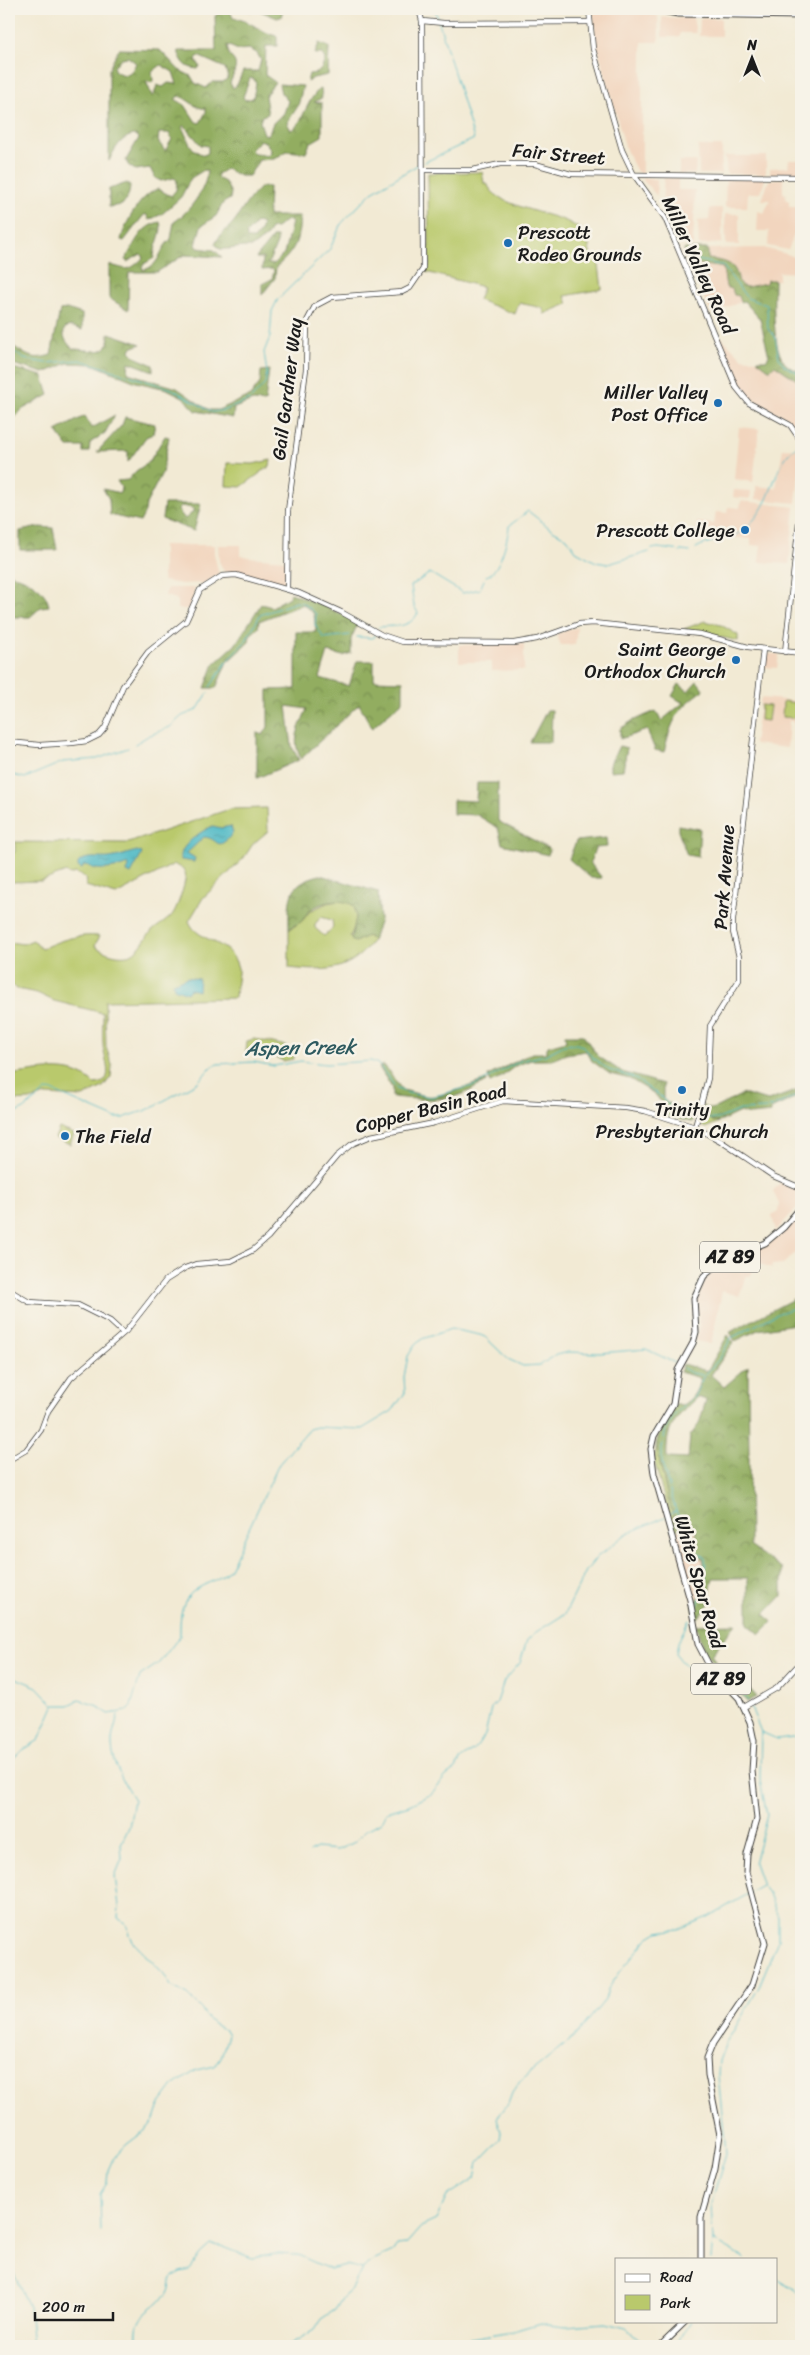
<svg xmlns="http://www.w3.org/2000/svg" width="810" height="2355" font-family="Sriracha,sans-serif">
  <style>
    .built { fill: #f2d5be }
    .green { fill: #b9c96c; stroke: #6a7244; fill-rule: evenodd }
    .forest { fill: url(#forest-crowns); stroke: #57643e; fill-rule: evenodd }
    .water { fill: url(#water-ripples); stroke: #326a70 }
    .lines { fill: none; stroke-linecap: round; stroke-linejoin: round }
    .stream { stroke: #49b7c4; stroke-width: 1 }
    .secondary-casing { stroke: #3c3b38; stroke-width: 6 }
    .primary-casing { stroke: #3c3b38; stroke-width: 7 }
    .secondary { stroke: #fff; stroke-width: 4.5 }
    .primary { stroke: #fff; stroke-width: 5 }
    .poi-dot { fill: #1f6fb2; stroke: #f7f3e8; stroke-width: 2 }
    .labels { text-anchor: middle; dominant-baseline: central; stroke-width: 5; stroke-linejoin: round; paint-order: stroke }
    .shield { fill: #f7f3e8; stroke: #5e5c59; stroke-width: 1 }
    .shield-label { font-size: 18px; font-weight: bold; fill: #1c1c1c }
    .street-label { font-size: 19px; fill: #1c1c1c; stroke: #f7f3e8 }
    .poi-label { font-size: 19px; fill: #1c1c1c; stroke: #f7f3e8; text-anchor: end }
    .water-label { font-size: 20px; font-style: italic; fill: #2e5a5f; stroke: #f7f3e8 }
  </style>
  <defs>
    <pattern id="forest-crowns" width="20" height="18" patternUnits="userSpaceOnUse" patternTransform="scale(1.25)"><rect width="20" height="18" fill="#92ad60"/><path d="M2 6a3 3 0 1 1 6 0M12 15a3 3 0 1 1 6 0" fill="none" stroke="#768c4e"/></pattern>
    <pattern id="water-ripples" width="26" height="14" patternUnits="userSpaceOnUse" patternTransform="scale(1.25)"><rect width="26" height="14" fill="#49b7c4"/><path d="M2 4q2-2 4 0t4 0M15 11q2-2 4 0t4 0" fill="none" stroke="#3c949e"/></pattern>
  </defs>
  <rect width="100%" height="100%" fill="#f7f3e8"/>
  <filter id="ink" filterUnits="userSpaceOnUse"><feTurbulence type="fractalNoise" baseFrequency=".02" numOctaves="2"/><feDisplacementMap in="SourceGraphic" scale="10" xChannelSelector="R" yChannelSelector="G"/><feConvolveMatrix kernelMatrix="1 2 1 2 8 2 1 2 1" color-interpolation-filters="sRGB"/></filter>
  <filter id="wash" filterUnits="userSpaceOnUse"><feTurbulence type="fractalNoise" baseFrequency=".0096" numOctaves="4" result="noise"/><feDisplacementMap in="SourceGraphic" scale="20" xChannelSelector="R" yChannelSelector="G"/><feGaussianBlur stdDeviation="1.12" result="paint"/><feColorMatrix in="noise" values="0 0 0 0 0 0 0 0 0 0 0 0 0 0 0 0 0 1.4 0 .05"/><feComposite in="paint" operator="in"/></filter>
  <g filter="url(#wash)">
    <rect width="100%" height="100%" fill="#f2ead4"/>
    <g class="built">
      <polygon points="632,9 644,9 658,16 659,42 642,42 642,174 637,172 626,150 596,41 593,10"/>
      <polygon points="662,17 693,18 696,33 680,33 680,37 662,37"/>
      <polygon points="700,18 721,18 721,36 699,36"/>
      <polygon points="698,146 722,146 721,174 699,174"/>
      <polygon points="725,156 766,156 766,172 764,174 727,174"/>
      <polygon points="789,160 801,160 801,174 770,174 770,168 788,167"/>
      <polygon points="679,161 696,161 695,174 679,174"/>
      <polygon points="643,178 657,179 657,196 643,180"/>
      <polygon points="664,178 678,178 678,190 695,190 693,245 681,244 662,204"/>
      <polygon points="783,178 783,193 785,193 786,200 789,200 789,206 801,206 801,217 788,250 768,246 769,231 757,231 758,211 764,213 770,200 762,200 769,180"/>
      <polygon points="726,179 764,178 765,180 760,193 748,193 747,207 725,207"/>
      <polygon points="710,208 722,208 722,243 699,245 698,221 709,220"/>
      <polygon points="725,214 739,214 739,245 726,245"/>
      <polygon points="764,248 790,255 798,261 798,273 779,272 779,280 767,280 767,283 747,288 742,286 737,280 736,272 730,265 708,259 708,249"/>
      <polygon points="703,264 723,268 732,289 739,296 741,302 711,313 691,268"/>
      <polygon points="720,336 742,358 757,360 769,370 775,365 801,383 801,432 786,417 757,403 743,391"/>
      <polygon points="739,427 759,429 753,482 734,479"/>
      <polygon points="783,448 799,449 801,454 796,503 756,499 756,486 776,488"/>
      <polygon points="734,490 751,491 750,499 733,497"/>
      <polygon points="741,501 795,507 789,564 759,562 761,546 751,545 751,539 728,537 696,540 697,522 714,524 716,512 727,513 728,507 740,508"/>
      <polygon points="163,545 214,545 214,554 219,574 203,583 182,584 163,581"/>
      <polygon points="218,545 241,545 241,555 248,557 286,560 284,584 236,572 224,572 219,561"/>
      <polygon points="167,588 195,588 190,609 177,609 177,599 165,596"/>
      <polygon points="577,627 575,645 561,645 556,634"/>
      <polygon points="524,644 524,670 492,671 492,662 459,662 459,645"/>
      <polygon points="766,654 779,654 777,668 764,667"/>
      <polygon points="761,698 797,701 795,725 792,721 789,721 787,748 754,744"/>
      <polygon points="781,1182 801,1191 801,1203 776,1231 772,1216 778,1211 779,1204 773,1191"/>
      <polygon points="801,1211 801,1248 783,1264 771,1265 772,1268 758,1263 750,1276 746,1276 739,1296 722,1291 711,1344 696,1341 699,1328 697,1300 706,1278 718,1266 773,1241"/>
      <polygon points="695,1528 703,1558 705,1583 700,1598 693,1604 673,1531"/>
    </g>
    <g class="green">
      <path d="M482,172L484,183H487C493,206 552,213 570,223C576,226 581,230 587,234L590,253L599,265L602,289L565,296L568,304L544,314L543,308L519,303L515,314L478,300L483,287L426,272L429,265L428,173Z"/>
      <polygon points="271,460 270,466 241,487 226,486 227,463 253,464"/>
      <polygon points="705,621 721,625 738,635 738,641 684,629"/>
      <polygon points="783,701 796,703 795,718 782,717"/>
      <polygon points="761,705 770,706 768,721 760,720"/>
      <path d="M267,808L268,831L253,844L243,859L203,898L189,921C197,943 231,939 238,968C239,972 235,991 235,998L105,1001L106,1047L112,1065L111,1077L103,1087L83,1097L46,1095L30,1100L9,1101V1075C36,1072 71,1061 94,1084C118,1084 103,1057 103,1045C102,1034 103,1024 103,1013L54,1001L37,993L17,989L9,983V942L23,944L33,940L41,949C60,940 78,934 99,936L95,946C104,953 120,958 131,954C140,950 145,938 151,932C158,925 170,920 174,912C178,905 188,878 185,872C183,866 178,868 174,864L116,895L86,886L85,877L75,873L69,875L66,872L42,881L9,882V854L15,852V842L128,843L230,809Z"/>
      <path d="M338,901L349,902L354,906C357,918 356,926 350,936L355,942L367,936L373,940C351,972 325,972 289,968V930L302,921L310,911L327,903ZM321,917L332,920L333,928L324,936L315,928V924Z"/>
      <polygon points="254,1039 282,1045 295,1051 293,1059 283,1061 268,1053 246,1052 247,1041"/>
      <polygon points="703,1106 708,1108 706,1114 712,1121 719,1122 705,1128 701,1125"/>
      <polygon points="59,1128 74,1134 70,1144 55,1138"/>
      <path d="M658,1437C655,1453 671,1515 679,1529L673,1531L654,1460Z"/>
    </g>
    <g class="forest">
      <path d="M216,9H229L233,18C251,20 263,34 277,36V46H266L265,75L275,82L265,96L268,114L262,116L260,122L264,134L268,135L273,123L284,113L288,101L281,93L279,84L303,86L298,106L287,123L291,130C302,127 306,99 321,88L322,98L314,102L322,103V136L310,143L306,153L287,151L274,159L259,160L249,176H240L226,169L218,174L217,178L225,182L231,193L230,199L223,203L216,216L201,226L196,245L198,248L214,250L222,257L184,255L157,272H129L128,310L109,298V265C127,268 126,274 142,259L143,256L141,254L127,262L125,260C135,244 140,226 160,222C164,232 154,245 154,258L144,264L142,268L143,270C161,266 158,250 171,239L174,222C188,213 207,189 207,171L204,170L191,178L181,197L162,214L149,220L146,214L143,216L124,241L121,240C125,223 140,195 158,189L171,196L176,190L177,180L174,178L161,181L155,178L150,168L135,170L128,165L126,160L139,138L136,135C122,135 114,150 109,161V69L119,49L160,50L179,70L191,76L195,83L206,88L213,82H223L228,78L225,68L198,56L196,60L200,66L198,69C185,68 182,62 178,51H216L215,16L218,13ZM227,45L238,50L249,49L257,53L261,60L258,71H243L237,85L233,88L230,83C243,54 229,66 227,45ZM128,57L136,63C131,75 124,78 114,70V67L121,58ZM161,65L173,72L177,84L168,83L163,87L157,85L154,95L152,96L146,81L151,83L153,81L152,72ZM250,78L254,79L256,83L253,98L245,100L243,97ZM179,96C189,99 196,110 206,108V112L200,123L196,122L185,105L175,99ZM184,125L201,145L208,146V153L204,155C188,149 189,140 182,127ZM159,133H169L172,139L165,151L158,141ZM260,140L266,142L271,151L268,156L254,153L251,150Z"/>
      <polygon points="245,9 283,9 281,17 277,18 258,10 250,11"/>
      <polygon points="319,43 329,47 328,75 313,78 307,82 309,74 317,73 322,68 325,59 322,54 315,54"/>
      <path d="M127,183L130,185C130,194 127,199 122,205L109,207V189Z"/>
      <path d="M261,187H269L268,216H300C299,241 295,251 276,267L275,278L262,295V284L272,279L274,271L272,269L262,270L263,258H256L273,237H277V243L268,264H274L284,254L292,222L287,220L276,228H271L267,236L252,247C241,246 231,250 220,249L215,244C220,233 229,229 236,219C244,208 249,197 261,187ZM257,222L262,224L260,232L254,239H247L246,234Z"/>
      <path d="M685,249H708V259C718,260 732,261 736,272C739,278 737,281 742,286L747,287L766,283L767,280H774C774,300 771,352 787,365C790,368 797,370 801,372V383L775,365L770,370L757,360H766L769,356L760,319L744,301L741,302L739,296L734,295L732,289L726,287L723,268C707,264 691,268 684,250Z"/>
      <path d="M67,309L82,314V330L70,326L65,328C61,336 67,343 73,349C92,349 110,359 109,333L141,344L131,348L130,351L137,358L153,365V371L129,362L128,373L177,388L201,405L210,410H218L250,396L260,383L261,371L269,370L265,402L253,401L234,408L233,418L196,411L183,397L167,389L136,382L92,364L68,363L44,373L9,363V344C26,353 29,362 51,355L60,310Z"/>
      <polygon points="9,367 43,376 49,395 23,409 9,423"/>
      <polygon points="115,415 105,433 90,443 89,452 83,452 83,447 68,447 56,431 85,416 92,428"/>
      <polygon points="125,417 155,424 153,434 146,437 128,462 128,451 97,452 122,425"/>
      <polygon points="165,436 169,437 162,473 146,504 145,512 140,522 110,515 109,499 103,489 120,493 121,487 117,481 128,480 136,471 149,462"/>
      <path d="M164,504H201L194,531L162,519ZM181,506L193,508V512L185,519L178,510Z"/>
      <polygon points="39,527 53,528 57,550 20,550 20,531"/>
      <path d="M9,573C26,580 45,586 49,606L41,607L30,617H9Z"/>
      <path d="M291,593L329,608L358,623L351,639V653L343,656L328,652L320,678L349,686L357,661H374V680L403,681V701L372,728L359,704L301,759C291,739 299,729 307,709L287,706L292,747L299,760L257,778V733L263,735L268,727V690L296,689V632H316L314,614L303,604L259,621L258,628L250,635L249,642L227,662L216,688H205L214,664L235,645L261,604L272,607L289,597Z"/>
      <path d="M697,681L704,690C676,710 672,720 664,752L655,750L647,730L620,739V729L632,721L656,711L661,721L683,703L672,696L679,684L688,691Z"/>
      <polygon points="547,710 552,710 551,742 530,742"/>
      <polygon points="619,746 627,748 623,770 610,771 610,764"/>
      <polygon points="477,783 498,783 498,821 550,849 548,855 502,844 498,828 477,815 453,814 453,800 476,801"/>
      <polygon points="678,825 700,829 698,857 687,855 678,831"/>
      <polygon points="606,838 607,847 595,848 590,863 602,878 591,878 569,859 576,841"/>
      <path d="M320,875L378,892L380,920L373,940L367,936L355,942L351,940L356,917L354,906C342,897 319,902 309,911C306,914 305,918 302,921C298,925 292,925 289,930C289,900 286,883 320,875Z"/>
      <polygon points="565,1035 583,1035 598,1056 622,1072 663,1084 663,1098 668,1103 695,1114 694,1120 691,1122 662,1115 664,1106 655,1094 630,1079 610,1074 592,1061 586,1051 566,1054 552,1060 531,1060 515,1066 499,1079 490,1083 488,1076 532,1053 545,1053 548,1046 566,1041"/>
      <path d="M384,1065L402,1090C409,1091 414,1093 421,1095C437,1101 470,1085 486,1080V1082C480,1085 475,1088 469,1091C446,1103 417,1099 392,1097V1088L379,1067Z"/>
      <polygon points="801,1089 801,1095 771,1109 771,1113 750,1115 740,1112 719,1122 712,1121 706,1114 708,1108 713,1109 743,1094 768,1101"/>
      <polygon points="801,1295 801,1309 795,1311 795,1324 758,1330 735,1341 730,1332"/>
      <path d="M728,1335L733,1343L711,1375L724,1387L748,1366L750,1546L782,1569V1596L765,1614L772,1622L760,1634L748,1624V1578H713L708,1605L699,1617L695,1618L693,1604C707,1593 705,1575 703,1558L690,1554L689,1545L698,1542L695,1528L679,1529L676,1524L669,1503L656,1445L658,1437L675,1404L681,1406C692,1399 698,1392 700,1378L680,1372L683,1364L707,1371ZM697,1397L706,1400L699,1424L690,1436L688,1459L667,1458C665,1427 676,1418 697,1397Z"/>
      <polygon points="736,1624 711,1655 723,1670 741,1679 757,1697 747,1702 723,1677 715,1663 704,1652 696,1625"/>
    </g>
    <g class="water">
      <path d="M213,826L221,828L231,826L233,833C215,854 220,838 204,837L187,853L195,858L194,862L181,860C177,847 202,830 213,826Z"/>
      <path d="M137,851L142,853L141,856L131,874L127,872L129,866L128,864C119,868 105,870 96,869C91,868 89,865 84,865L82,869L78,867V863C85,855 99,859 109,858C119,857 128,853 137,851Z"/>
      <polygon points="187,977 199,979 198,991 190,989 187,993 174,988 173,983"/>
    </g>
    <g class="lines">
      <g class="stream">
        <polyline points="425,162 474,139 435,9"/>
        <polyline points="685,254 694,259 723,266 747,298 767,305 768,329 775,336 779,358 785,366 801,374"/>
        <polyline points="9,348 24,359 46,363 80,360 172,389 212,412 225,410 250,400 265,384 267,373 264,352 270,337 272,311 278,299 330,249 341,224 372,192 421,163"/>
        <path d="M696,548C708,541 720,541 733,536C748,530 760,514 767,499C775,482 781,452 801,445"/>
        <polyline points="652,549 658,548 690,552"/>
        <path d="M486,576C499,574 508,539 509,526L528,511L551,529L567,538L576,551L596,562L608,564L649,552"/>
        <path d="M379,627C396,625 409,629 418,613L414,606L411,586L430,573L463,593L480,589L484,580"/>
        <polyline points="357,637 373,638 374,635"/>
        <polyline points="210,687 228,660 245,642 260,615 296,602 303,603 316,614 315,625 324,638 350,635"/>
        <polyline points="135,744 148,736 170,727 182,716 197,710 208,693"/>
        <polyline points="9,774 25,778 63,762 97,759 128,748"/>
        <polyline points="9,1116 24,1109 46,1091 50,1090 115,1118 123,1118 147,1110 198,1082 210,1068 217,1064 254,1062 274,1066 301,1061 326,1064 371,1061 378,1064 397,1089 408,1093 431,1097 476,1085 520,1061 545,1055 564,1045 576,1044 583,1046 593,1058 609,1070 634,1078 659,1095 673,1109 693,1117"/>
        <polyline points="701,1119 718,1119 740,1110 767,1109 801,1094"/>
        <polyline points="683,1368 691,1373 703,1375"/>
        <polyline points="669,1515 676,1511"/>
        <polyline points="695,1611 706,1585 705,1557 694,1550 676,1511 662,1463 662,1448 666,1428 676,1413 694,1397 703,1377 720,1358 731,1338 779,1313 801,1306"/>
        <path d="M689,1620L678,1642L676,1654C687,1670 705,1681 724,1685"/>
        <path d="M9,1675L37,1687L54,1705H69L79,1700L95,1705L109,1714L127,1711L131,1706L140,1676L159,1663L180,1636C180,1613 180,1596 204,1585C215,1580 222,1577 230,1569L279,1464L309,1429L317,1427L362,1429L392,1411L405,1393L404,1377L408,1356L415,1345L422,1339L451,1329L480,1335L485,1337L508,1359L523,1366L540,1365L556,1355L568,1352L600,1353L646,1349L677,1364"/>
        <polyline points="731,1686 740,1690 748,1701"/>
        <polyline points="761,1732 777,1739 801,1736"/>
        <polyline points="9,1764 23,1750 39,1740 54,1706"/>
        <polyline points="309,1852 317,1848 337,1850 353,1843 365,1831 381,1822 386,1812 409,1805 431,1794 446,1776 456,1769 460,1760 476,1748 485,1735 491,1708 497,1702 504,1681 520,1663 527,1640 536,1632 565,1614 586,1571 597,1557 626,1534 665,1517"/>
        <polyline points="753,1890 762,1885"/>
        <path d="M101,2231L100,2194L107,2183L108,2170L113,2159L126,2145L147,2129L154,2120L159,2105L173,2086L197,2070L215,2066L221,2057L228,2035L226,2031L209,2021L201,2008L188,1995L171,1986L164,1974L133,1942L126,1924L118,1918L119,1906L115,1876L122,1859L121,1844L129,1827L134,1800C125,1785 113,1765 112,1746C111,1736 116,1724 118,1715"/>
        <polyline points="713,2240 745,2259"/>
        <polyline points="711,2259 713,2240 711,2204 726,2153 718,2075 719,2061 725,2045 758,1989 778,1940 778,1917 770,1896 762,1885 754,1863 767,1815 760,1780 761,1732 750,1705"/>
        <polyline points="9,2263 29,2307 33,2346"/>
        <polyline points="776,2279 801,2294"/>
        <path d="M138,2346C132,2312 149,2316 167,2294C170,2289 169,2283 171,2278L180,2272L190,2270L201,2254L211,2245L221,2246L252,2258L276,2254L298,2255L329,2269L346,2265L361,2269"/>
        <polyline points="287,2346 314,2330 321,2319 335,2310 343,2297 352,2289 362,2269 373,2261 393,2252 397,2245 406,2244 421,2227 436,2220 447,2196 475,2178 478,2163 500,2140 501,2132 497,2118 508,2104 512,2093 521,2080 578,2033 605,2000 608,1989 620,1972 648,1938 658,1932 678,1929 708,1917 750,1893"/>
        <polyline points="448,2346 453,2341 513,2331 540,2323 566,2326 605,2323 626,2328 643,2342 652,2346"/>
        <polyline points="676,2346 691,2321"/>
      </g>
    </g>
  </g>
  <g filter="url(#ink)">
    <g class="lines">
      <defs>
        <g id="secondary">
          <polyline points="589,9 593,49 622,150 634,175 665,218 736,387 749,403 790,425 801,441"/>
          <polyline points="769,15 769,9"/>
          <polyline points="422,21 444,23 589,22"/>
          <polyline points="423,170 473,170 500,164 535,164 571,174 801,177"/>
          <polyline points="287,589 288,511 306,369 307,321 315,306 332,297 402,292 410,288 423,269 422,21 419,9"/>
          <polyline points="785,652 801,503"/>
          <polyline points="9,742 39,745 72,743 87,741 99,735 105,728 123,686 148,652 186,621 200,590 222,576 236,575 299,593 341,612 382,635 403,642 514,643 537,639 579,624 593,623 700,634 748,647 801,653"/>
          <polyline points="695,1127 708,1078 710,1026 739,980 739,957 733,932 733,920 763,649"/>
          <polyline points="9,1290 29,1302 78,1305 110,1321 123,1333"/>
          <polyline points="9,1460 26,1450 41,1430 48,1411 71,1378 126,1331 166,1280 185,1268 196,1264 231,1261 253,1250 268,1237 337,1156 352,1144 371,1136 434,1123 503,1101 626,1108 645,1111 695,1127 719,1140 773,1176 801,1188"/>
          <polyline points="744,1707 777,1688 801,1662"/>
        </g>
        <g id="primary">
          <polyline points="653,9 678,14 801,16"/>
          <polyline points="589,10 589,9"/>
          <polyline points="701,2259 701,2217 715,2168 720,2135 708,2075 707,2058 713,2043 752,1985 765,1943 746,1872 747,1854 757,1819 752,1771 754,1741 750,1722 739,1698 711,1669 698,1644 690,1600 654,1474 651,1449 654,1436 673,1404 678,1370 693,1343 696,1332 694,1298 704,1276 723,1260 765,1243 784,1227 801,1207"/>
          <polyline points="660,2346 686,2321"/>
        </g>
      </defs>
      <use href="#secondary" class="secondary-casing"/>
      <use href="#primary" class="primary-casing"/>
      <use href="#secondary" class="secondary"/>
      <use href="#primary" class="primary"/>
    </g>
  </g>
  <g class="poi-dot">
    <circle cx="508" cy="243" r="5"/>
    <circle cx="718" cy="403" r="5"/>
    <circle cx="745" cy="530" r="5"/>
    <circle cx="736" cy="660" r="5"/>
    <circle cx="682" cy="1090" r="5"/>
    <circle cx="65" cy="1136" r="5"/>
  </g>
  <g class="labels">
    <g class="shield">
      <rect x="700" y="1241.5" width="60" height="31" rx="4"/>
      <rect x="691" y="1663.5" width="60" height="31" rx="4"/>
    </g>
    <g class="shield-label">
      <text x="730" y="1257">AZ 89</text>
      <text x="721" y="1679">AZ 89</text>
    </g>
    <g class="street-label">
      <text transform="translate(559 154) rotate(5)">Fair Street</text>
      <text transform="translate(699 265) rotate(65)">Miller Valley Road</text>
      <text transform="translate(287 389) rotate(-83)">Gail Gardner Way</text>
      <text transform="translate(724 877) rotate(-86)">Park Avenue</text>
      <text transform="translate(431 1108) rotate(-14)">Copper Basin Road</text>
      <text transform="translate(700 1582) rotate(74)">White Spar Road</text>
    </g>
    <g class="poi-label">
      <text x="518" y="232" text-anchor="start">Prescott<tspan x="518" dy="22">Rodeo Grounds</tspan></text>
      <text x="708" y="392">Miller Valley<tspan x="708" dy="22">Post Office</tspan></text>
      <text x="735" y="530">Prescott College</text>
      <text x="726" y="649">Saint George<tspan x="726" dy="22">Orthodox Church</tspan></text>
      <text x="682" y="1109" text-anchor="middle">Trinity<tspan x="682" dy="22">Presbyterian Church</tspan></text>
      <text x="75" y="1136" text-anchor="start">The Field</text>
    </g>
    <g class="water-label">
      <text transform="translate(300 1048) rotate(-1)">Aspen Creek</text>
    </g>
  </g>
  <rect width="810" height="2355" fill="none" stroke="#f7f3e8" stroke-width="30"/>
  <rect x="615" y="2258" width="162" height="65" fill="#f7f3e8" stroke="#9f9d96"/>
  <rect x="625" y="2274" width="25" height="8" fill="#ffffff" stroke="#9f9d96"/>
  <text x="660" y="2282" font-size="15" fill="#1c1c1c">Road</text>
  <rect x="625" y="2295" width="25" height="15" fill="#b9c96c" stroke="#9f9d96"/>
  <text x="660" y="2308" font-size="15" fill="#1c1c1c">Park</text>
  <g transform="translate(752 58)" stroke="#f7f3e8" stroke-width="4" paint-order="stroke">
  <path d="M0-4L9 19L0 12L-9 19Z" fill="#1c1c1c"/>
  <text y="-8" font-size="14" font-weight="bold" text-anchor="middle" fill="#1c1c1c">N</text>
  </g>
  <path d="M35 2312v8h78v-8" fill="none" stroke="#1c1c1c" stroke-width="2.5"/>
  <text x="42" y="2312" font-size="15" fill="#1c1c1c" stroke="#f7f3e8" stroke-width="4" paint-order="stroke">200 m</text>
</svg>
